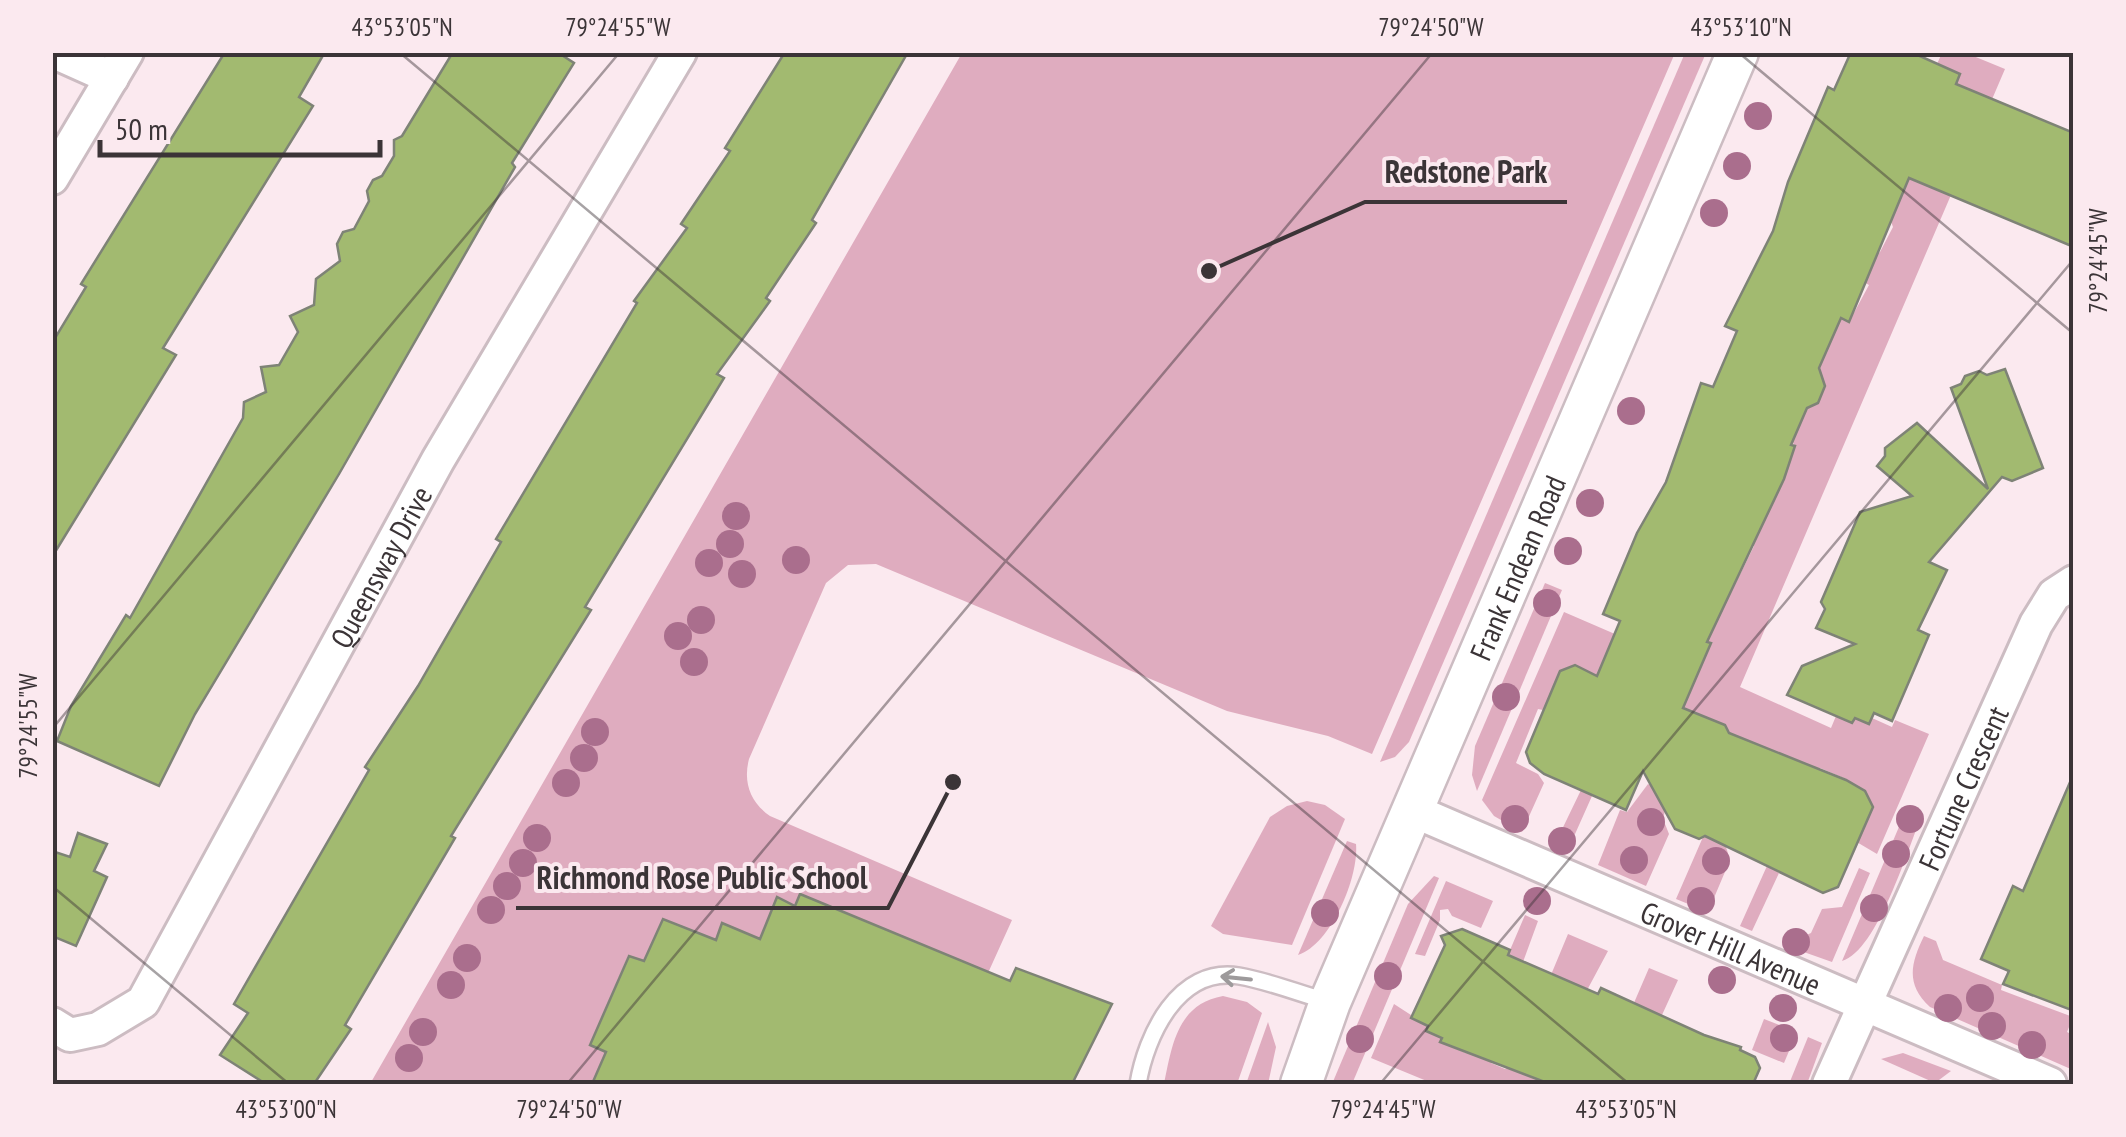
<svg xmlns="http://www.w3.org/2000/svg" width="2126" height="1137" font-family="'PT Sans Narrow',sans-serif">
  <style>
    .green { fill: #dfacbf }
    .building { fill: #a2ba70; stroke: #7e8376; stroke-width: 2.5 }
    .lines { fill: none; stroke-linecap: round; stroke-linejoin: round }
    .service-casing { stroke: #ccbcc2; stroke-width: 20 }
    .minor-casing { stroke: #ccbcc2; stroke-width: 38 }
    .tertiary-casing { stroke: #ccbcc2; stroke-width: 45 }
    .service { stroke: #fff; stroke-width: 15 }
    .minor { stroke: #fff; stroke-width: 32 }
    .tertiary { stroke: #fff; stroke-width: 40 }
    .tree { fill: #aa6e8d }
    .oneway { stroke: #9d9a9b }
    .ticks { fill: none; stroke: #3b3437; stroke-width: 2.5; stroke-opacity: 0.45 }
    .labels { text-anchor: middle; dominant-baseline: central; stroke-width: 8; stroke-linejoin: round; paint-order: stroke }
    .street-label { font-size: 30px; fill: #3b3437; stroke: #fbe9ef }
    .leader { fill: none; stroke: #3b3437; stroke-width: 4 }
    .callout-dot { fill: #3b3437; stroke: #fbe9ef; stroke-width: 4 }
    .callout-label { font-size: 32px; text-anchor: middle; font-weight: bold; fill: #3b3437; stroke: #fbe9ef; stroke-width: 8; stroke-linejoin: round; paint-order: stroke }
    .neatline { fill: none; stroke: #3b3437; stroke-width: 4 }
    .ticks-label { font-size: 25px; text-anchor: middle; fill: #3b3437 }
  </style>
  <rect width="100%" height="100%" fill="#fbe9ef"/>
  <g class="green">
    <path d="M962,53H1675L1372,754L1328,736L1227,711L876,564L848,565L826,583L749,759C743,782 750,802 770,816L1012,920L988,973L801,894L795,906L777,897L760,939L723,923L716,940L663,919L644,961L628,956L590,1044L606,1052L592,1084H370Z"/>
    <polygon points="1685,53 1706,53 1409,742 1395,757 1380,762"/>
    <path d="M1942,53H1966L2005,69L1740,687L1831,728L1836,716L1852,723L1855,718H1872L1892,727L1895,720L1929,734L1877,854L1855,841L1846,779L1820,768L1813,784L1791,757L1773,754L1729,733L1725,725L1713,720L1707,722L1666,807L1663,819L1669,834L1646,886L1598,865L1620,810L1627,812L1648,784L1656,788L1688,716L1587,793L1592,796L1567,852L1554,846L1581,790L1600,672L1597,676L1581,668L1560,671L1553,687L1555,693L1543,710L1538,709L1516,763L1538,774L1544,783L1522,832L1494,816L1482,800L1564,612L1689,666L1702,664L1711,644L1707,641L1754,546L1750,544L1784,480L1776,475L1794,446L1787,419L1825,386L1822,378L1809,373L1827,351L1838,325L1835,316L1849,322L1869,285L1850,274L1880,252L1893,227C1879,194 1922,154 1937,127C1946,111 1952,92 1960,75L1937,64Z"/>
    <polygon points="1545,583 1562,590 1477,791 1472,775 1475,746"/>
    <polygon points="1307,801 1325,805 1345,819 1292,945 1223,934 1211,926 1270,817 1287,806"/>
    <path d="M1907,808L1922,815C1907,850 1878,950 1842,961Z"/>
    <polygon points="1735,826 1726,847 1730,860 1708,912 1676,899 1703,837"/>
    <path d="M1347,841L1356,844C1359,877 1331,944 1298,955Z"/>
    <polygon points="1771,857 1779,861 1775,870 1779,873 1752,931 1740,926"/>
    <polygon points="1859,868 1870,873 1832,962 1784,945 1811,933 1822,909 1842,907"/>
    <polygon points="1434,876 1439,878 1352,1084 1332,1084 1408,904"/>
    <polygon points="1446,881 1493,901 1481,928 1452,916 1448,909 1440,910 1440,920 1425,956 1415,954"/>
    <polygon points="1525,915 1538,921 1489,1055 1491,1063 1505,1069 1513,1066 1568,934 1608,951 1539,1080 1550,1084 1434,1084 1371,1058 1394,1004 1428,1026 1426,1031 1442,1038 1441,1042 1466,1053"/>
    <path d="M1924,936L1936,941L1943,960L2002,985L2001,990L2073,1017L2067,1032L2073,1035V1070L1930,1007C1905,984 1911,963 1924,936Z"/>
    <polygon points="1649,968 1678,980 1651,1039 1627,1047 1610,1084 1599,1084"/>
    <path d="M1223,996L1247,1002L1262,1013L1237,1084H1164C1172,1046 1177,1004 1223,996Z"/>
    <polygon points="1764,1019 1797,1032 1784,1063 1752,1050"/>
    <polygon points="1268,1022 1276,1047 1268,1084 1246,1084"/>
    <polygon points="1808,1037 1822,1043 1807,1084 1789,1084"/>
    <polygon points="1903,1053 1951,1071 1935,1083 1881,1059"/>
  </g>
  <g class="building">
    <polygon points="225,52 325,52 299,97 313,106 163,348 176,355 52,557 52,343 86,287 81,284"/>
    <polygon points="453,52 557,52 574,63 512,163 515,167 339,474 195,714 159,786 57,741 71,706 126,615 130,618 243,418 244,402 266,392 261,367 279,365 298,332 290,316 314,305 316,279 340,261 337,244 343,232 354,229 369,201 367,191 373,180 382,176 394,156 394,140 402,136"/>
    <polygon points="785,52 908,52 812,220 816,223 766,298 770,301 717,374 724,378 585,607 591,610 451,836 455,838 345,1025 351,1029 314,1084 266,1084 220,1055 248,1013 234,1004 369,770 365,767 418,686 501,542 496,539 637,303 634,301 687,228 681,224 730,151 725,148"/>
    <polygon points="1851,52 1911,52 1960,74 1956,84 2074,133 2074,247 1909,178 1849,322 1841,318 1819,368 1825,386 1818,403 1807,408 1791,445 1795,446 1784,479 1707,642 1711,643 1683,708 1725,725 1729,733 1846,780 1865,791 1873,807 1838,887 1823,893 1705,836 1699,839 1675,829 1643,771 1626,810 1544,774 1530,763 1526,752 1560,671 1575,665 1597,676 1620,621 1603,614 1637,533 1666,482 1701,383 1713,387 1737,331 1725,326 1773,231 1788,182 1828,87 1834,90"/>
    <polygon points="2005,369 2043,468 2012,481 2002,477 1929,562 1947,570 1918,630 1929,635 1892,721 1874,713 1869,724 1855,718 1852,723 1787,695 1802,666 1855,644 1816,628 1825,609 1821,602 1860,512 1912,496 1877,466 1885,456 1885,448 1917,423 1988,489 1951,388 1961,384 1965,376 1979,371 1987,375"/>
    <polygon points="2074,773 2074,1011 2003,984 2009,971 1981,959 2013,886 2023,891"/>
    <polygon points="78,833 107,844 94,871 107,877 76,946 52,936 52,851 70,857"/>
    <polygon points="800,894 1010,981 1016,968 1112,1004 1072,1084 592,1084 606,1052 590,1045 629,956 644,961 663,919 716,940 722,923 760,939 777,897 795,906"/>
    <polygon points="1462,929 1510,950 1508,955 1598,994 1601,988 1704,1035 1741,1047 1740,1050 1755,1057 1760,1068 1753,1084 1550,1084 1440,1042 1442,1038 1426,1031 1428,1026 1411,1018 1445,945 1441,936"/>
  </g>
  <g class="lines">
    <defs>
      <path id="service" d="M1138,1084C1146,1036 1178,966 1239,976C1269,981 1300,994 1330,1002"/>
      <g id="minor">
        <polyline points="54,52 112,78"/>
        <polyline points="52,178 127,52"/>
        <path id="s1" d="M1414,811L2050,1084"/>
        <path id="s2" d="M52,1024L70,1035L98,1029L143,1002L438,460L680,52"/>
        <path id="s3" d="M1829,1084L2036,624L2054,595L2074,582"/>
      </g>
      <g id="tertiary">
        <path id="s4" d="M1301,1084L1330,1002L1738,52"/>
      </g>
    </defs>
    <use href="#service" class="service-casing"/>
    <use href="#minor" class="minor-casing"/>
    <use href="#tertiary" class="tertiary-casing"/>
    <use href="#service" class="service"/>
    <use href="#minor" class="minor"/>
    <use href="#tertiary" class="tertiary"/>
  </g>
  <g class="tree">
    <circle cx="1758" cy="116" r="14"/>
    <circle cx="1737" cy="166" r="14"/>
    <circle cx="1714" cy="213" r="14"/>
    <circle cx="1631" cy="411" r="14"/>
    <circle cx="1590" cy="503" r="14"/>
    <circle cx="736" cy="516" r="14"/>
    <circle cx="730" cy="544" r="14"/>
    <circle cx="1568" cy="551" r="14"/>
    <circle cx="796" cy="560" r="14"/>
    <circle cx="709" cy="563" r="14"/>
    <circle cx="742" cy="574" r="14"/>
    <circle cx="1547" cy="603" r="14"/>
    <circle cx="701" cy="620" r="14"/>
    <circle cx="678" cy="636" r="14"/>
    <circle cx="694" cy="662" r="14"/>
    <circle cx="1506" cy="697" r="14"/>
    <circle cx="595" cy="732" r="14"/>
    <circle cx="584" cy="758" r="14"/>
    <circle cx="566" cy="783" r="14"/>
    <circle cx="1515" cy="819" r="14"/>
    <circle cx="1910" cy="819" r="14"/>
    <circle cx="1651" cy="822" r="14"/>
    <circle cx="537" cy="838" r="14"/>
    <circle cx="1562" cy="841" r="14"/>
    <circle cx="1896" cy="854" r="14"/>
    <circle cx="1634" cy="860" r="14"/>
    <circle cx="1716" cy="861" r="14"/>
    <circle cx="523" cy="863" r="14"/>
    <circle cx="507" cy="886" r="14"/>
    <circle cx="1537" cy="901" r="14"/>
    <circle cx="1701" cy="901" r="14"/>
    <circle cx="1874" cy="908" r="14"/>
    <circle cx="491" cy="910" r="14"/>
    <circle cx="1325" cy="913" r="14"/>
    <circle cx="1796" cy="942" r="14"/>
    <circle cx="467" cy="958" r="14"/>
    <circle cx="1388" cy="976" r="14"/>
    <circle cx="1722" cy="980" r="14"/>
    <circle cx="451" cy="985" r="14"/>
    <circle cx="1980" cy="998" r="14"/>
    <circle cx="1783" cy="1008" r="14"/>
    <circle cx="1948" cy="1008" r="14"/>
    <circle cx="1992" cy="1026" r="14"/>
    <circle cx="423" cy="1032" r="14"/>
    <circle cx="1784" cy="1038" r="14"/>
    <circle cx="1360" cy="1039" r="14"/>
    <circle cx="2032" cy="1045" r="14"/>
    <circle cx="409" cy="1058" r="14"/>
  </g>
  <defs><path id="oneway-shaft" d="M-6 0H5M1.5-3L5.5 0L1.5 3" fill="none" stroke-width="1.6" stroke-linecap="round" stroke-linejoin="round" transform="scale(2.5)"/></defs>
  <use class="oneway" href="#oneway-shaft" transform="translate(1236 978) rotate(-174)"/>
  <path class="ticks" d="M399,52L1629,1084M1738,52L2074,334M52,729L620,52M52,886L289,1084M567,1084L1433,52M1380,1084L2074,259"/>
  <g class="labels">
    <g class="street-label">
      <text stroke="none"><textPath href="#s2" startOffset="598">Queensway Drive</textPath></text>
      <text stroke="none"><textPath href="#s4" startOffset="560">Frank Endean Road</textPath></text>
      <text stroke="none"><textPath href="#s3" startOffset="325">Fortune Crescent</textPath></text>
      <text stroke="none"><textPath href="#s1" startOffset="345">Grover Hill Avenue</textPath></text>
    </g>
  </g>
  <path class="leader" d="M1209 271L1365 202H1567M953 782L888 908H516"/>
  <g class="callout-dot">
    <circle cx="1209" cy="271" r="10"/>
    <circle cx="953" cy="782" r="10"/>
  </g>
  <g class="callout-label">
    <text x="1466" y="183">Redstone Park</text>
    <text x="702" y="889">Richmond Rose Public School</text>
  </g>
  <rect width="2126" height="1137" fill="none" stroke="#fbe9ef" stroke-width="110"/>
  <path d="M100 140v15h280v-15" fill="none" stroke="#3b3437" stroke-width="5"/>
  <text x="115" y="140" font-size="30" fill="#3b3437" stroke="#fbe9ef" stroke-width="8" paint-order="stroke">50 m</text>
  <rect x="55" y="55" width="2016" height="1027" class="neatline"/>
  <g class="ticks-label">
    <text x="402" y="36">43°53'05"N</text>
    <text x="618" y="36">79°24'55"W</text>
    <text x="1431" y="36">79°24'50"W</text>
    <text x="1741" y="36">43°53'10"N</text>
    <text transform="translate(2098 261) rotate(-90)" y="9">79°24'45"W</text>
    <text transform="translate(28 726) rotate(-90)" y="9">79°24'55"W</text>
    <text x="286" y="1118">43°53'00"N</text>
    <text x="569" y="1118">79°24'50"W</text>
    <text x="1383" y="1118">79°24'45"W</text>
    <text x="1626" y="1118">43°53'05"N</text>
  </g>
</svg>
